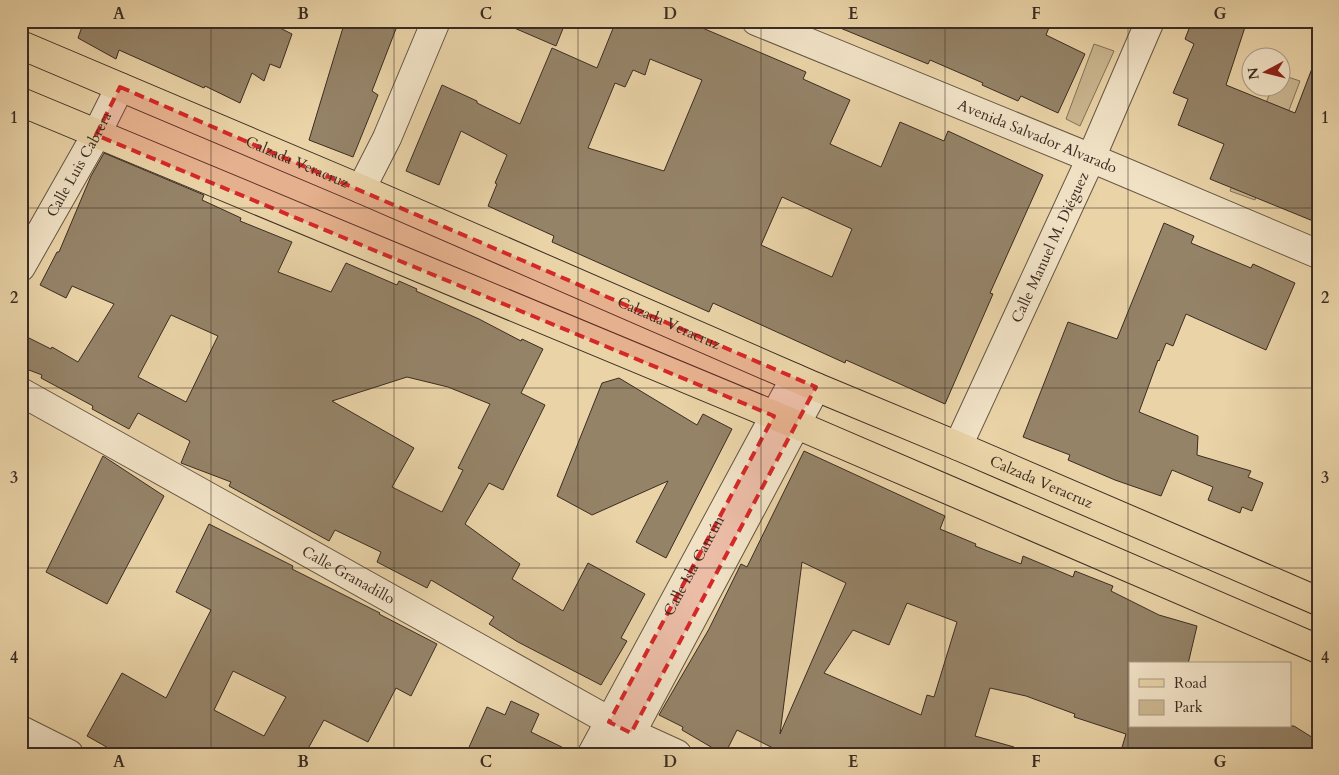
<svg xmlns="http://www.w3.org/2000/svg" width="1339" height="775" font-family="Cardo,serif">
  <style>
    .green { fill: #cbb791; stroke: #83725a }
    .building { fill: #958368; stroke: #3b2c23; fill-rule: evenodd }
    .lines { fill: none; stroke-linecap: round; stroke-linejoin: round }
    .minor-casing { stroke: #665644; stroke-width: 30 }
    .major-casing { stroke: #3b2c23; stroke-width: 30 }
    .minor { stroke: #f1e2c6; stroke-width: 28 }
    .major { stroke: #e9d3a7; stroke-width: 28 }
    .marked { fill: #d62828; fill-opacity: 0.2; stroke: #d62828; stroke-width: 4; stroke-dasharray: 10 6; stroke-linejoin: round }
    .grid { fill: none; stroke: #3b2c23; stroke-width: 1; stroke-opacity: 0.55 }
    .labels { text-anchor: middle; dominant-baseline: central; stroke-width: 4; stroke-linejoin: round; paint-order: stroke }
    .street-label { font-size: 15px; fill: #3b2c23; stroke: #f1e2c6 }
    .neatline { fill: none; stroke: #3b2c23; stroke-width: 2 }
    .grid-label { font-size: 16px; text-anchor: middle; font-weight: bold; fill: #3b2c23 }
  </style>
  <rect width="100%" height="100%" fill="#e9d3a7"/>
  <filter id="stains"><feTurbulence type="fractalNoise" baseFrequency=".004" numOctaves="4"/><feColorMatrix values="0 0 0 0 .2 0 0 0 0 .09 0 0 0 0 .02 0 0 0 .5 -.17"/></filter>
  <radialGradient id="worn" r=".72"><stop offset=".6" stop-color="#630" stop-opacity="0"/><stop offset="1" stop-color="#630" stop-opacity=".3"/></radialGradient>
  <g class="green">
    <polygon points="1094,44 1114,51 1080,126 1066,119"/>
    <polygon points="1282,75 1300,81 1255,200 1230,191 1272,88 1282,88"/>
  </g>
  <g class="building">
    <polygon points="84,21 279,21 278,27 292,34 280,68 270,64 264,81 252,73 240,103 205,86 204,88 119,50 116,59 78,38"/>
    <polygon points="345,21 399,21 372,91 378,95 353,157 309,140"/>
    <polygon points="498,21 566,21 556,46"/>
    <path d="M616,21H686L806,72L803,79L850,100L830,144L881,167L900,122L944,141L948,131L1043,175L990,293L993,294L945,404L846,360L845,363L713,303L709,312L552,242L554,236L488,206L497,184L495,183L507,155L461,131L439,185L406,171L442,85L477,101V103L520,124L552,48L597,68ZM650,59L702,80L664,171L588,148L615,83L625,87L633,70L645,75ZM782,197L852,229L832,277L761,245Z"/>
    <polygon points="829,21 1003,21 1002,25 1050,25 1046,35 1085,54 1058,113 1021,96 1018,101 982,85 983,83 930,60 928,64 828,23"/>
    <polygon points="1192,21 1247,21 1226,85 1295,113 1316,58 1318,59 1318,223 1210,179 1224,144 1178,125 1188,99 1173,93 1194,44 1185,39"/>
    <path d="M104,153L204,195L202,200L241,218L240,221L292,242L278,272L331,292L346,263L397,285L399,281L417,289L416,291L479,319L521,341L522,339L543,349L521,393L545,405L503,490L489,483L465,524L520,564L512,579L563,611L588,563L645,594L621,638L627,641L601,685L518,642L489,624L494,617L431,580L427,588L377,562L381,552L335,530L329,541L229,486L231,482L181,463L190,441L138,413L129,429L92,409L93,406L41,378L42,375L21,367V334L51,349L52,347L78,362L114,304L72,286L66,298L40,285L57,252H59L91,176ZM171,315L218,336L186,402L138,377ZM407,377L448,387L490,404L458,468L463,470L442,512L392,487L414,448L332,401Z"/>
    <polygon points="1164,223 1194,236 1191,243 1251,268 1253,264 1295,283 1266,350 1186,314 1173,346 1166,343 1159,361 1158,360 1139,412 1198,436 1197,455 1251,471 1248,477 1263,483 1252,511 1242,507 1240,513 1208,500 1213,487 1172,470 1161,496 1115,480 1068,460 1070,455 1023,437 1068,322 1117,339"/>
    <polygon points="619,378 697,425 703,414 732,429 666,558 636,542 668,481 592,515 557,496 602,383"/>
    <path d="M804,451L945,516L940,529L976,544L975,546L1021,564L1023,556L1073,577L1075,571L1113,586L1111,591L1159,615L1197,626L1188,664H1130V726H1294L1318,741V754H1120L1126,734L1074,717L1075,714L1026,696L990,688L975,736L1014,747L1013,754H785L737,730L725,754H723L682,730L683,727L659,715L709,629L741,564L747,567ZM802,562L846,583L780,734ZM907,603L957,622L934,697L927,695L921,715L824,673L853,630L889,645Z"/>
    <polygon points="103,456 164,496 107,604 46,572"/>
    <path d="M209,524L293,566L292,569L380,613L379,614L437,644L411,696L396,688L368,742L324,720L305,754H119L87,736L122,673L166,698L211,610L176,592ZM233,671L286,697L264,736L214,710Z"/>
    <polygon points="511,701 539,714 531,732 576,754 466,754 487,707 505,715"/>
  </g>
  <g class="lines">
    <defs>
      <g id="minor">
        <path id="s1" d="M756,21L1091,158L1318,254"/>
        <polyline points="361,189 387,138 436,21"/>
        <path id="s2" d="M21,267L96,135L120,87"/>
        <path id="s3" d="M21,392L631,733L677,754"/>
        <path id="s4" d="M958,446L1091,158L1150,21"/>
        <polyline points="21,730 69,754"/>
        <path id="s5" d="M592,754L795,378"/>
        <polyline points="620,754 816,387"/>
      </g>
      <g id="major">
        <path id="s6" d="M21,45L361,189L816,387L958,446L1318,601"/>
        <polyline points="21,102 795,424 1318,649"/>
      </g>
    </defs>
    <use href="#minor" class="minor-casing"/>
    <use href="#major" class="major-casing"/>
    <use href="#minor" class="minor"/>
    <use href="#major" class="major"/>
  </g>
  <path class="marked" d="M120,87L816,387L631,733L609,722L774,416L96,135Z"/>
  <path class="grid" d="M211,21V754M394,21V754M578,21V754M761,21V754M945,21V754M1128,21V754M21,208H1318M21,388H1318M21,568H1318"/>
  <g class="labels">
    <g class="street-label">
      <text stroke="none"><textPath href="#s1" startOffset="304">Avenida Salvador Alvarado</textPath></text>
      <text stroke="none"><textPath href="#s6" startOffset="300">Calzada Veracruz</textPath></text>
      <text stroke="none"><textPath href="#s2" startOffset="118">Calle Luis Cabrera</textPath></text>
      <text stroke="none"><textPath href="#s4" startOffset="219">Calle Manuel M. Diéguez</textPath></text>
      <text stroke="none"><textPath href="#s6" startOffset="705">Calzada Veracruz</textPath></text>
      <text stroke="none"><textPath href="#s6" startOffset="1110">Calzada Veracruz</textPath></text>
      <text stroke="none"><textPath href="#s5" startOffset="214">Calle Isla Cancún</textPath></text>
      <text stroke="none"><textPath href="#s3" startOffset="375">Calle Granadillo</textPath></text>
    </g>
  </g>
  <rect width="1339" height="775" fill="none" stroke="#e9d3a7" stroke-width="55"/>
  <rect x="1129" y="662" width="162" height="65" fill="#f1e2c6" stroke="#a89985"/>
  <rect x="1139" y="679" width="25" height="8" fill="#e9d3a7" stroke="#a89985"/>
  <text x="1174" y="688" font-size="15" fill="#3b2c23">Road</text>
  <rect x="1139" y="700" width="25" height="15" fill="#cbb791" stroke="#a89985"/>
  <text x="1174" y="712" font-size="15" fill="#3b2c23">Park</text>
  <g transform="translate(1266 72) rotate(263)"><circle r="24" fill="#f1e2c6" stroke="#a89985"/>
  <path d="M0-4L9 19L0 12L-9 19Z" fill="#8f2418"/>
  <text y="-8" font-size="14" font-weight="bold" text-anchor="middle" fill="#3b2c23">N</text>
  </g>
  <rect x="28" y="28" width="1284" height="720" class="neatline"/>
  <g class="grid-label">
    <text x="119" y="19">A</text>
    <text x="303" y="19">B</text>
    <text x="486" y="19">C</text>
    <text x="670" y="19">D</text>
    <text x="853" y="19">E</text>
    <text x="1036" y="19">F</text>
    <text x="1220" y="19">G</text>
    <text x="14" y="123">1</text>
    <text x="1325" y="123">1</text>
    <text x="14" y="303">2</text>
    <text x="1325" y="303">2</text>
    <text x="14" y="483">3</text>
    <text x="1325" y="483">3</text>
    <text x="14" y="663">4</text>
    <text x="1325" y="663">4</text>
    <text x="119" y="767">A</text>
    <text x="303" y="767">B</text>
    <text x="486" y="767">C</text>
    <text x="670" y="767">D</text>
    <text x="853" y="767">E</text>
    <text x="1036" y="767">F</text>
    <text x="1220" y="767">G</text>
  </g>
  <rect width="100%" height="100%" filter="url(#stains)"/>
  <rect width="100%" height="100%" fill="url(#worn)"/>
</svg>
